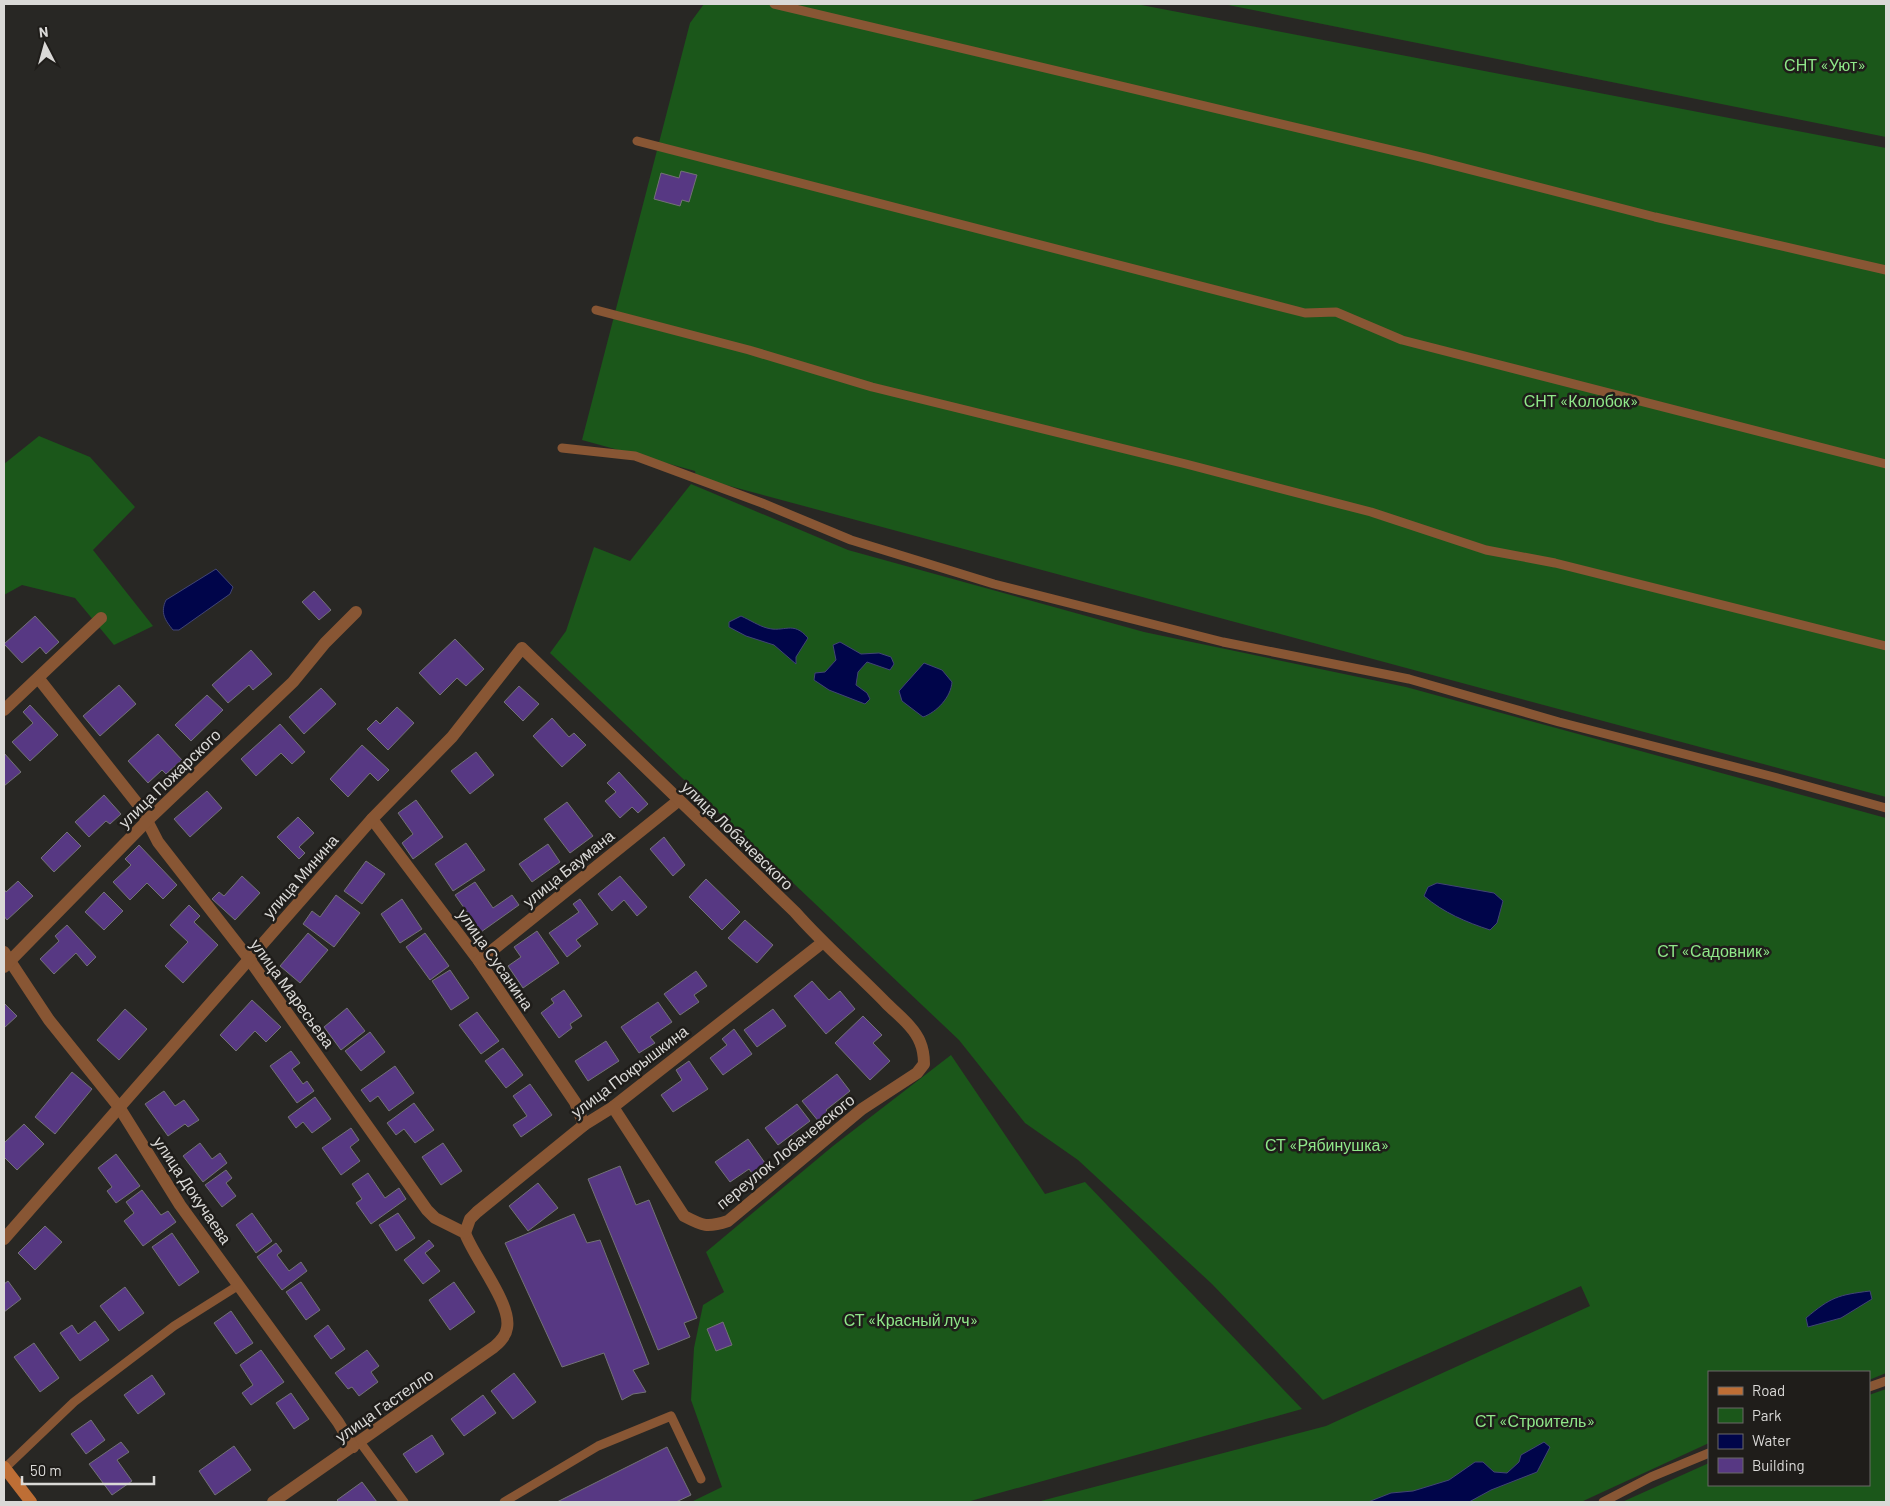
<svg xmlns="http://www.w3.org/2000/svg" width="1890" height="1506" font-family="Barlow,sans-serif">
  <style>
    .green { fill: #1b571a }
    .water { fill: #00054a; stroke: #414574 }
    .building { fill: #573883; stroke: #737276 }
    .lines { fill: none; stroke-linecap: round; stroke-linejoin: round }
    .lane { stroke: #885634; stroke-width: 9 }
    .street { stroke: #885634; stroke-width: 12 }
    .secondary { stroke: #be6e35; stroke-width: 12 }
    .labels { text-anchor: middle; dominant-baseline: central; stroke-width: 5; stroke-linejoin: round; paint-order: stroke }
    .park-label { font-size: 16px; fill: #8fe789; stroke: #1f1d1a }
    .street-label { font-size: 16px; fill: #dad9d7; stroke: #1f1d1a }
  </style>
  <rect width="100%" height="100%" fill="#282724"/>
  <g class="green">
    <polygon points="704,4 1136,4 1886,148 1886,797 696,477 695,471 582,440 690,23"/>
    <polygon points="1223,4 1886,4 1886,137"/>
    <polygon points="39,436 90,457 135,507 93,550 153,626 114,645 75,598 22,585 4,595 4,464"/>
    <polygon points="691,484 848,550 1144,632 1406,687 1886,818 1886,1373 1869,1380 1869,1372 1709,1372 1709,1443 1581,1502 1037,1502 1326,1426 1590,1306 1581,1286 1323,1400 1212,1284 1078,1160 1025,1123 959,1040 550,653 566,631 594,547 630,561"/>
    <polygon points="951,1055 1045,1194 1085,1182 1302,1409 967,1502 691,1502 722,1487 691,1400 694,1348 703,1305 724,1292 706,1252 833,1146"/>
    <polygon points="1886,1389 1886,1502 1622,1502 1709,1463 1709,1485 1869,1485 1869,1395"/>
  </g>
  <g class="water">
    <path d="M216,569L233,587L230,594L179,630H173C165,620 160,613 166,600Z"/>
    <path d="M741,616C750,620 759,626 767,628C784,633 793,620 808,638L796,657V664L774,645L746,636L729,627V622Z"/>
    <polygon points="840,642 861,654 879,653 891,657 894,664 890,670 867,662 858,672 856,685 867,693 870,699 865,704 829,690 814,680 815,673 825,672 836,660 833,645"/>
    <path d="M924,663L942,670L952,682C951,697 937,712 923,717L902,701L899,691Z"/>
    <path d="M1437,883L1494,893L1503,901L1497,923L1490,930C1466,922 1444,913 1424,896L1428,887Z"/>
    <path d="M1870,1291L1872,1299L1841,1318L1808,1327L1806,1318C1831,1297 1838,1295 1870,1291Z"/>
    <polygon points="1544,1442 1550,1447 1537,1472 1491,1490 1469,1502 1368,1502 1391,1493 1413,1491 1449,1480 1475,1462 1483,1462 1494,1472 1507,1473 1519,1462 1521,1455"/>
  </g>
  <g class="building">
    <polygon points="681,171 697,175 689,202 682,200 680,206 654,199 661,173 679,178"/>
    <polygon points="314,591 331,610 319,620 302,602"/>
    <polygon points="35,616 59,642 46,654 40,647 22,663 4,644"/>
    <polygon points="455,639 484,669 466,686 457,678 440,695 419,673"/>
    <polygon points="251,650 272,674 253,690 249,685 228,703 212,685"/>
    <polygon points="119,685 136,704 100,736 83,716"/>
    <polygon points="519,686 539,704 523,721 504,702"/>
    <polygon points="321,688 336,704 304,734 289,717"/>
    <polygon points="207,695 223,710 191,741 175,725"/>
    <polygon points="30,705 58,735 30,761 12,742 33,723 23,712"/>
    <polygon points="397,707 414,723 388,750 367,729 376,720 380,724"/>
    <polygon points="552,718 569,737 574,733 586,745 562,767 533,736"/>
    <polygon points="280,724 305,752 292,764 281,753 256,776 241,759"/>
    <polygon points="158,734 182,760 166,774 162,770 148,783 128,761"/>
    <polygon points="362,745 389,770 378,781 370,773 348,797 330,779"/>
    <polygon points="476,752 494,775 470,794 451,771"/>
    <polygon points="4,753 21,772 4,786"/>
    <polygon points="619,772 648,804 638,813 632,807 620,818 605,801 616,792 607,783"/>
    <polygon points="207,791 222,808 190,837 174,819"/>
    <polygon points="104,795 121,814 110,824 106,821 89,837 75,822"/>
    <polygon points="416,800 443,837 413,859 402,843 413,834 398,813"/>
    <polygon points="567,802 593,836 570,853 544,819"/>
    <polygon points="298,817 314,833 299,847 305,853 299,859 277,837"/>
    <polygon points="67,832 81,846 54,872 41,858"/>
    <polygon points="664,837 685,865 673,876 650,849"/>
    <polygon points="466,843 485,870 453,891 435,864"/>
    <polygon points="548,844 560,862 532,882 519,864"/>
    <polygon points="139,845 177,885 163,899 147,883 130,900 113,882 131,865 125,859"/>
    <polygon points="366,861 385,874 362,904 344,891"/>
    <polygon points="242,876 260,893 235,920 212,899 219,892 224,896"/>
    <polygon points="620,876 647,907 637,916 624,900 612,911 598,894"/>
    <polygon points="706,879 740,912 722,930 689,897"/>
    <polygon points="18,881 33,896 7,920 4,916 4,889 6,892"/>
    <polygon points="475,882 493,908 512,895 519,905 481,932 455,895"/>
    <polygon points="104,892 123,911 104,930 85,912"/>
    <polygon points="336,895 360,913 334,947 303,924 312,911 320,917"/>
    <polygon points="402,899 422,929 400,943 381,914"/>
    <polygon points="580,899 598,924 576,940 581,946 567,957 549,933 579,912 573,904"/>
    <polygon points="189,905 200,916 194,922 218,945 183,983 165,966 188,942 170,925"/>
    <polygon points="745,920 773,945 757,963 728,938"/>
    <polygon points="67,925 96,957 87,966 76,953 54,974 40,959 59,941 55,936"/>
    <polygon points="537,931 559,963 523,988 508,966 521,957 514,947"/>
    <polygon points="308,933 328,950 300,983 280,966"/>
    <polygon points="425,933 449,966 430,980 406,947"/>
    <polygon points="450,970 469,998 451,1010 432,981"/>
    <polygon points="696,971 707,986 694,995 699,1002 680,1015 664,994"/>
    <polygon points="812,981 829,1000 840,991 855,1009 826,1034 794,996"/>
    <polygon points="564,990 582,1016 570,1024 572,1028 559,1038 541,1013 554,1003 551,999"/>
    <polygon points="252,1000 281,1027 266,1042 255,1031 236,1051 220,1035"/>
    <polygon points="658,1002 672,1022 650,1037 655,1043 639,1053 621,1027"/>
    <polygon points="4,1003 17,1016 4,1028"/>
    <polygon points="347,1008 365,1031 341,1050 324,1027"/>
    <polygon points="125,1009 147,1029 119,1060 97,1040"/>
    <polygon points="773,1009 786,1026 757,1047 744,1030"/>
    <polygon points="477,1012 499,1041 481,1054 459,1025"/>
    <polygon points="863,1016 882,1035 873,1043 890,1061 870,1080 835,1043"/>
    <polygon points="734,1029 752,1054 723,1075 710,1058 727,1045 722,1039"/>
    <polygon points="370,1032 385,1052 361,1071 345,1051"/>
    <polygon points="606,1041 619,1061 588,1081 575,1061"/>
    <polygon points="503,1048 523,1075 506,1088 485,1061"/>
    <polygon points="291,1051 300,1063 292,1069 303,1084 307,1081 314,1091 297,1103 270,1066"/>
    <polygon points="689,1061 708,1089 673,1112 661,1095 682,1080 676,1070"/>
    <polygon points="395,1066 414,1093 389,1111 378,1096 370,1102 361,1090"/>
    <polygon points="72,1072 92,1089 55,1134 35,1117"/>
    <polygon points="837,1074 850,1091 826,1110 829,1114 819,1122 802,1101"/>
    <polygon points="530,1084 552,1115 521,1137 513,1125 527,1116 513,1096"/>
    <polygon points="164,1091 175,1106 184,1100 199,1120 188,1127 185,1124 168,1136 145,1104"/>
    <polygon points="315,1097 331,1119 312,1133 303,1122 296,1128 288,1117"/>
    <polygon points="414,1103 434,1130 415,1143 404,1129 396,1135 387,1123"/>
    <polygon points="797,1104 810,1121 778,1145 765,1128"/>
    <polygon points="24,1124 44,1144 17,1170 4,1157 4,1143"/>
    <polygon points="351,1128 359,1140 350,1147 360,1161 341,1175 322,1148"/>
    <polygon points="748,1139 770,1170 757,1180 749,1169 730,1182 715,1162"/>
    <polygon points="200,1143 212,1159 220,1153 227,1163 203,1182 183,1156"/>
    <polygon points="443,1143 462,1171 441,1185 422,1157"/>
    <polygon points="116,1154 140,1186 116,1203 107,1191 112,1187 98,1168"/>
    <polygon points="620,1166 636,1205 649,1200 697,1318 684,1323 690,1337 658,1350 588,1179"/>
    <polygon points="226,1170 232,1178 226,1183 236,1196 222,1207 205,1185"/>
    <polygon points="368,1173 385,1198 399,1188 406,1199 371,1224 356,1203 362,1199 352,1184"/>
    <polygon points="538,1183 558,1208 528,1231 509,1206"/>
    <polygon points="142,1190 161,1215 168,1211 176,1222 143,1246 124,1221 134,1213 126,1202"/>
    <polygon points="252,1213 272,1241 256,1253 236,1225"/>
    <polygon points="398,1213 415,1238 396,1251 379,1225"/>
    <polygon points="574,1214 587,1243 600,1240 649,1364 633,1370 646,1392 633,1394 622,1400 604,1353 562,1367 505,1243"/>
    <polygon points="45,1226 62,1242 35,1270 18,1253"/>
    <polygon points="172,1233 199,1272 179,1286 152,1247"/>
    <polygon points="429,1240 434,1246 425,1253 440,1271 423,1284 404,1260"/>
    <polygon points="276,1243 282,1251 277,1255 289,1271 301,1262 307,1271 282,1290 257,1257"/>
    <polygon points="8,1281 21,1299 4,1312 4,1284"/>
    <polygon points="301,1282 320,1310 306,1320 286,1292"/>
    <polygon points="454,1282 475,1312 450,1330 429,1300"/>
    <polygon points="125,1287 144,1313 119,1331 100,1306"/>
    <polygon points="231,1311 253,1343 236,1354 214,1323"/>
    <polygon points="95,1321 109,1340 80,1361 60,1333 72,1325 78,1334"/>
    <polygon points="723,1322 732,1345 716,1351 707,1329"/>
    <polygon points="328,1325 345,1349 331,1359 314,1336"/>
    <polygon points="34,1343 59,1378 40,1392 14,1357"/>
    <polygon points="261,1350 284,1382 251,1405 242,1393 253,1385 240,1365"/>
    <polygon points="367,1350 379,1366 371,1372 378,1382 359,1396 352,1387 348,1389 335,1373"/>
    <polygon points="514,1373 536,1402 513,1419 491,1391"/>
    <polygon points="152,1375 165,1394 138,1414 124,1395"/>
    <polygon points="291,1393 309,1419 294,1429 276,1403"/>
    <polygon points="483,1395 496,1413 464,1436 451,1419"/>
    <polygon points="91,1420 105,1440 86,1454 71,1434"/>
    <polygon points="432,1435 444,1454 416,1473 403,1454"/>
    <polygon points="121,1442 129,1452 117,1460 132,1481 112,1495 89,1464"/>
    <polygon points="234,1446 251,1470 215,1495 199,1471"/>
    <polygon points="667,1447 691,1495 676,1502 557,1502"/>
    <polygon points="362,1482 377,1502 339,1502 337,1500"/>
  </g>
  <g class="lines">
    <g class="lane">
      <polyline points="774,4 1425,158 1655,217 1886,270"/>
      <polyline points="637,141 1305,313 1336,312 1402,340 1886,464"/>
      <polyline points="596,310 749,350 872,387 1186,464 1371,512 1486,550 1555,563 1886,646"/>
      <polyline points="562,448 635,456 762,503 851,540 994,584 1223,642 1409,679 1559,722 1774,777 1886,808"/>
      <polyline points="1869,1387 1886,1381"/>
      <polyline points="360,1442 404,1502"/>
      <polyline points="5,1468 74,1402 174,1326 239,1285"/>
      <polyline points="504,1502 598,1446 671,1416 701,1479"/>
      <polyline points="1603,1502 1651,1477 1709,1453"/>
    </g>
    <g class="street">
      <path d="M39,679L140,807L158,842L249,959L427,1210L435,1218L465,1233C474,1258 512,1304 507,1328C506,1336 500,1342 494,1347L273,1502"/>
      <polyline points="4,710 101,618"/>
      <polyline points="372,819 479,961 575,1102 584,1125"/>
      <polyline points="4,952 49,1020 119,1107 180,1205 338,1422 353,1447"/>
      <polyline points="479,961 678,801"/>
      <polyline points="4,967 148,820 293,682 325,643 356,612"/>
      <polyline points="465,1233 470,1219 477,1212 584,1125 613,1107 822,943"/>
      <path d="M4,1239L372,819L452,737L522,648L795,912C824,945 857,973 887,1004C898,1015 914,1027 920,1042C923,1049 924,1056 924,1064L917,1073L862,1109L728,1221C707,1228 703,1226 684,1216L613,1107"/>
    </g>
    <polyline class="secondary" points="4,1467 31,1502"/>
  </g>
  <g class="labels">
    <g class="park-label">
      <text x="1825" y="64">СНТ «Уют»</text>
      <text x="1581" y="400">СНТ «Колобок»</text>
      <text x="1714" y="950">СТ «Садовник»</text>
      <text x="1327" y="1144">СТ «Рябинушка»</text>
      <text x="911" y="1319">СТ «Красный луч»</text>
      <text x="1535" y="1420">СТ «Строитель»</text>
    </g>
    <g class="street-label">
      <text transform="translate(169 778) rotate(-44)">улица Пожарского</text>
      <text transform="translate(738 835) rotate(44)">улица Лобачевского</text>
      <text transform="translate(568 868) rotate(-39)">улица Баумана</text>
      <text transform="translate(300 876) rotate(-49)">улица Минина</text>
      <text transform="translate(496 959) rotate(55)">улица Сусанина</text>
      <text transform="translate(293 993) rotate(54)">улица Маресьева</text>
      <text transform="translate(629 1071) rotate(-37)">улица Покрышкина</text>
      <text transform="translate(785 1151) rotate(-39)">переулок Лобачевского</text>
      <text transform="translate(193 1190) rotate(56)">улица Докучаева</text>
      <text transform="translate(384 1405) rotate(-35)">улица Гастелло</text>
    </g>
  </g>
  <rect width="1890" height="1506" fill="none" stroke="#dad9d7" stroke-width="10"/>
  <rect x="1708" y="1371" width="162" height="115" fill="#1f1d1a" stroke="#6a6866"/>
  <rect x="1718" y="1387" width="25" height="8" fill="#be6e35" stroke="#6a6866"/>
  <text x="1752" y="1396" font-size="15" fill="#dad9d7">Road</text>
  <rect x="1718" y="1408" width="25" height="15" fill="#1b571a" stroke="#6a6866"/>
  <text x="1752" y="1421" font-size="15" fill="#dad9d7">Park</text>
  <rect x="1718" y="1434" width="25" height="15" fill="#00054a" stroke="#6a6866"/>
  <text x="1752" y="1446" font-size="15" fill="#dad9d7">Water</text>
  <rect x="1718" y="1458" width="25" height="15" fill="#573883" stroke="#6a6866"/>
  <text x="1752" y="1471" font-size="15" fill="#dad9d7">Building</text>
  <g transform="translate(45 45) rotate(354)" stroke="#1f1d1a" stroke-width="4" paint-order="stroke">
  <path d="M0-4L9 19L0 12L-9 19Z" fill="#dad9d7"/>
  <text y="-8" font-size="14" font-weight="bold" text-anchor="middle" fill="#dad9d7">N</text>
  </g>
  <path d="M22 1476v8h132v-8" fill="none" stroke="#dad9d7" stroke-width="2.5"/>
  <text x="30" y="1476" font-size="15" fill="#dad9d7" stroke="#1f1d1a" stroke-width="4" paint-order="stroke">50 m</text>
</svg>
